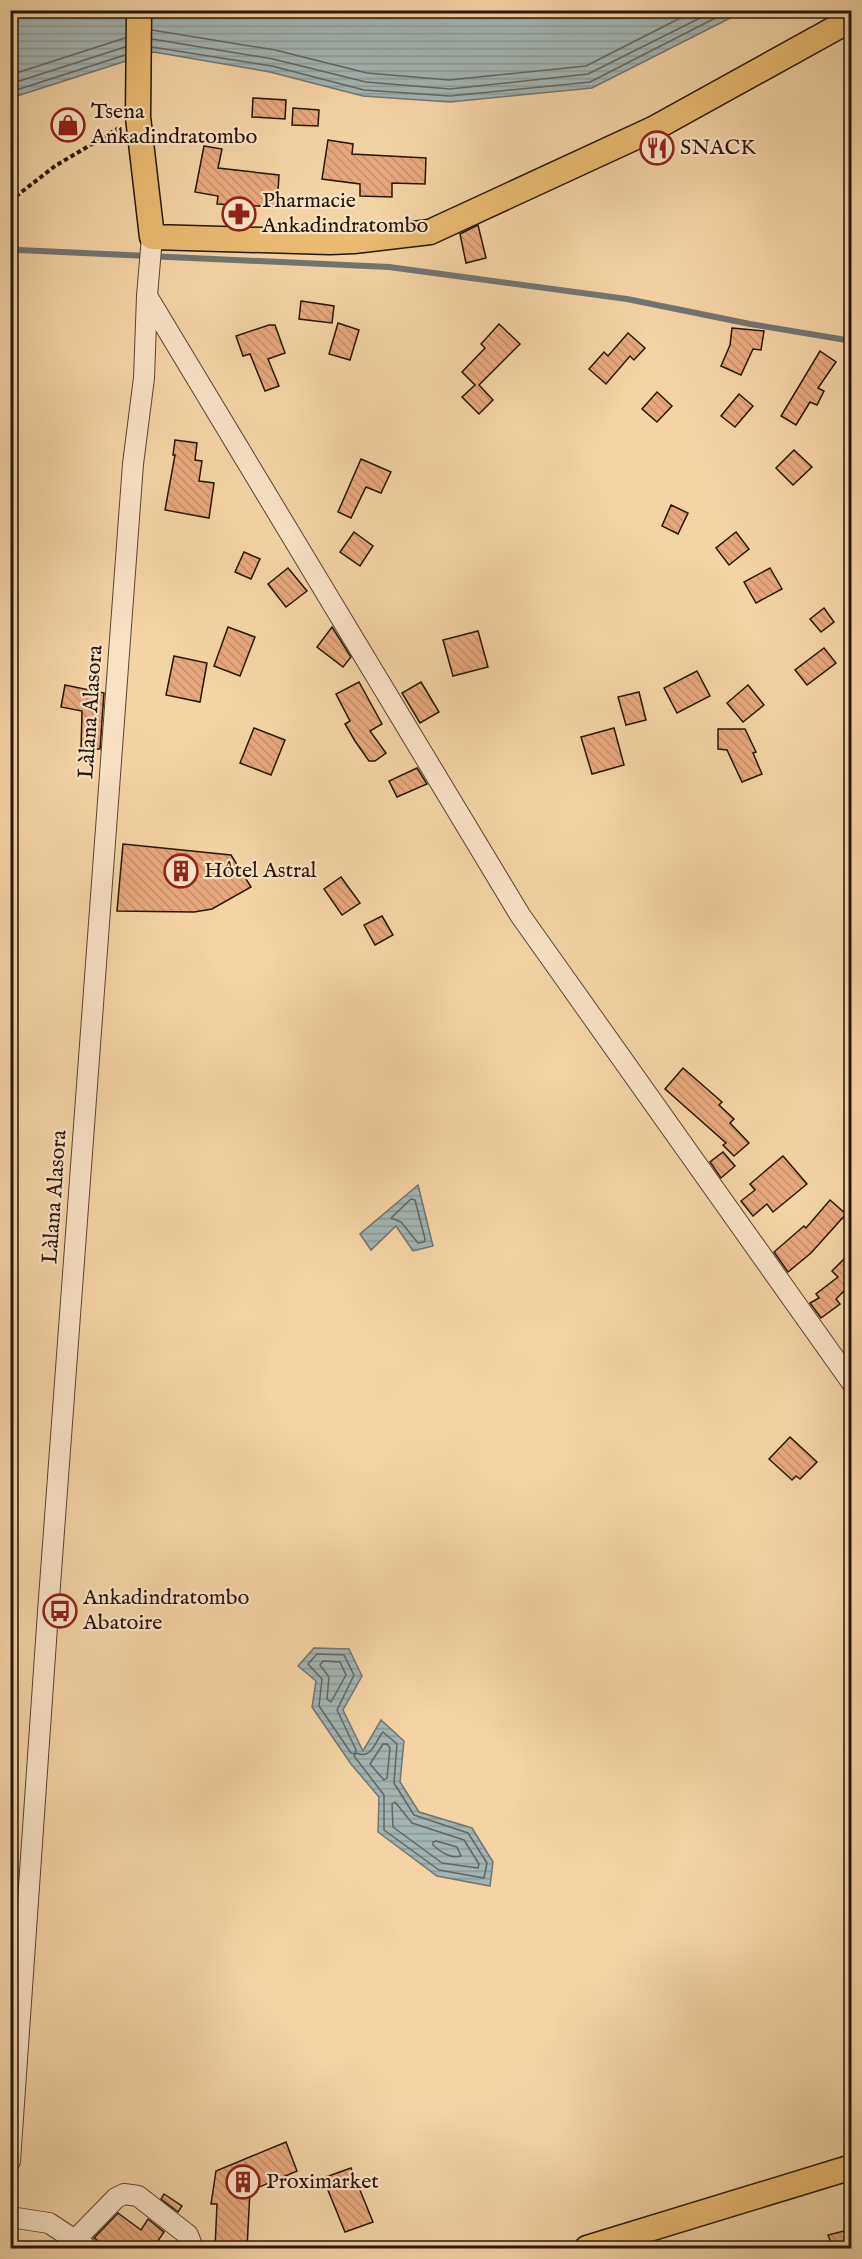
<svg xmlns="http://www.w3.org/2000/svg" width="862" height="2259" font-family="'IM FELL English',serif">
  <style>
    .water { fill: url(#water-rules); stroke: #71756f; stroke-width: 1.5 }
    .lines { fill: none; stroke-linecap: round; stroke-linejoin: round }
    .shore { stroke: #64655e; stroke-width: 1.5 }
    .stream { stroke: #71756f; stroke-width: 6 }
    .building { fill: url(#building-back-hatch); stroke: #271608; stroke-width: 1.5 }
    .minor-casing { stroke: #5a452f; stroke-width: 22 }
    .major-casing { stroke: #271608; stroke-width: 27 }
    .path { stroke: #271608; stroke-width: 4; stroke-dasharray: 4.5 3; stroke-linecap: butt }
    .minor { stroke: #f8e2c4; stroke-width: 20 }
    .major { stroke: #eaba72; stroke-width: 24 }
    .labels { text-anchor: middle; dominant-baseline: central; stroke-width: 4.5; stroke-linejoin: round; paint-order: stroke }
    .poi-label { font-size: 22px; fill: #271608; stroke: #f8e2c4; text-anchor: start }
    .street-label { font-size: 22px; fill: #271608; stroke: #f8e2c4 }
  </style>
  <defs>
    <pattern id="water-rules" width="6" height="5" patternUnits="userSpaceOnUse" patternTransform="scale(1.5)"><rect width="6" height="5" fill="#a2b4b3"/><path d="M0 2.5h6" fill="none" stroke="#8c9a98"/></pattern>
    <pattern id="building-back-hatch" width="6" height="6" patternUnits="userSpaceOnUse" patternTransform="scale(1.5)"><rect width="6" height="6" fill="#e8a87d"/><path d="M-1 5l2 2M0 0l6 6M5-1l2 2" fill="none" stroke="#c7906b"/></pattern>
  </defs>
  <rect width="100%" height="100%" fill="#f4d3a5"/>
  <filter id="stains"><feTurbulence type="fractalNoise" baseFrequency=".00333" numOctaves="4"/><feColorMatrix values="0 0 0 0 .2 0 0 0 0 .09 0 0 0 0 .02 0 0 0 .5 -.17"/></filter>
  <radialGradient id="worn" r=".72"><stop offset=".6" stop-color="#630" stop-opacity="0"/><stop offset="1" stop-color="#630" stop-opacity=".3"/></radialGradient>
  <g class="water">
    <polygon points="11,11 744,11 592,88 450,102 363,96 270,72 154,52 11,98"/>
    <polygon points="418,1185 433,1246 413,1251 396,1226 371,1250 360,1234"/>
    <polygon points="314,1648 349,1649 362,1676 343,1710 363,1751 381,1720 404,1741 400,1782 419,1812 472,1828 493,1862 490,1886 437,1876 378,1832 379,1797 351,1764 312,1707 316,1681 298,1666"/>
  </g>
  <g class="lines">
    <g class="shore">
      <polyline points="152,30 275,50 367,73 449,80 586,66 696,10"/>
      <polyline points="152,39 273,59 366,82 450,89 588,74 716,10"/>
      <polyline points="152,47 272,66 364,90 450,96 590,82 731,10"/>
      <polyline points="10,75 125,38"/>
      <polyline points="10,84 125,47"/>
      <polyline points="10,92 125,55"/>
      <polygon points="411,1199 415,1200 425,1239 424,1242 418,1243 401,1222 391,1218"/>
      <polygon points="317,1654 344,1655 354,1675 337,1710 356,1750 355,1754 351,1753 319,1706 322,1679 308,1664"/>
      <polygon points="323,1661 340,1662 346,1675 331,1702 327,1699 329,1677 320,1665"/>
      <path d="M383,1732L397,1744L394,1783L414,1815L468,1833L487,1863L484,1878L439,1870L384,1830V1795L354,1756L356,1753C372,1760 375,1741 383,1732Z"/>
      <polygon points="383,1744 387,1744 390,1748 387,1778 384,1780 370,1764"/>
      <polygon points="395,1802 412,1823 464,1840 479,1864 478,1868 442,1863 393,1827 392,1804"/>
      <path d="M436,1841L457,1847L461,1856C450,1859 441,1852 433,1845V1842Z"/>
    </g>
    <polyline class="stream" points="18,250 389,267 627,299 750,324 852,341"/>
  </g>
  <g class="building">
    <polygon points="253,98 286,100 285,119 252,117"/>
    <polygon points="293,108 319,110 318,126 292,125"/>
    <polygon points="328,140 353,144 352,154 426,158 425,184 392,183 392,197 360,196 360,184 322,179"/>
    <polygon points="204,146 222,149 218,168 279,175 277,207 217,204 218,196 195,192"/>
    <polygon points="478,225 486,258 466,263 460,234"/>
    <polygon points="301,301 334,306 332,323 299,319"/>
    <polygon points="338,323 359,330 350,360 329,354"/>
    <polygon points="499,324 520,344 479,385 493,400 479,414 462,397 475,385 462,372 485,348 481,344"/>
    <polygon points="269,325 275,325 285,353 268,359 279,386 265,391 250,354 243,356 236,336"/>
    <polygon points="732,328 764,331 761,350 753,349 741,375 721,366 730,345"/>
    <polygon points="628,333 645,348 634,360 630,356 606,384 589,369 604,352 608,356"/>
    <polygon points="820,351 836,362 818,388 824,391 817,405 810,402 796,425 781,416"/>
    <polygon points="657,392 672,406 657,422 642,409"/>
    <polygon points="739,394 753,406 735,427 721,416"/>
    <polygon points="175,440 197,443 195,460 202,461 199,481 214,483 209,518 165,510 175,455 173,455"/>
    <polygon points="794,450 812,467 793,485 776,468"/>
    <polygon points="361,459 391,472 381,493 366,487 351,518 338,512"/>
    <polygon points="671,505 688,513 678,534 662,526"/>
    <polygon points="354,532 373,546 360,566 340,552"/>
    <polygon points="736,532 749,549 729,565 716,548"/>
    <polygon points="244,552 260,559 251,579 235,572"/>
    <polygon points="288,568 307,591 286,607 268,584"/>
    <polygon points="770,568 782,589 756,603 744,582"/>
    <polygon points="824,608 834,622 821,632 810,619"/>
    <polygon points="228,627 255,637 240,676 214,666"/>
    <polygon points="332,627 351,657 343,667 317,647"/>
    <polygon points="478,631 488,667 453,676 443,640"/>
    <polygon points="824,648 836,663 807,685 795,670"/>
    <polygon points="174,656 207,663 200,702 166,695"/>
    <polygon points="697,671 710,696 677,713 664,688"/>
    <polygon points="359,682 382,724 370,731 386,753 375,761 369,761 355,741 345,724 350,721 336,694"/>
    <polygon points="421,682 439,712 420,723 402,693"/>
    <polygon points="65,685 104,693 100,749 81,749 82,711 61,707"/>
    <polygon points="748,685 764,705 743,722 727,703"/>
    <polygon points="639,692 646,720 626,725 618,697"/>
    <polygon points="254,728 285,740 271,775 240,763"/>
    <polygon points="614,728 624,765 592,774 581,737"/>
    <polygon points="718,729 745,729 756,752 753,753 762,774 742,782 727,750 718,749"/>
    <polygon points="417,768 427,784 397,797 389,781"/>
    <polygon points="123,844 231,855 251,887 212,909 194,912 117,911"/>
    <polygon points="341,877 360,903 342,915 324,889"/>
    <polygon points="382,916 393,935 375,945 364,925"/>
    <polygon points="683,1068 722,1102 719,1105 734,1119 730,1123 749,1143 734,1156 723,1145 726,1143 665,1089"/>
    <polygon points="723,1152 735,1166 721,1178 710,1162"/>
    <polygon points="783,1156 807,1184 773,1212 767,1204 753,1216 741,1201 755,1190 750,1184"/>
    <polygon points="830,1200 846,1214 811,1253 788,1272 774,1252 804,1226 806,1228"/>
    <polygon points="852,1251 852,1290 848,1287 836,1299 840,1304 821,1318 810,1303 819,1298 816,1294 838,1277 832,1271"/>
    <polygon points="790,1437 817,1462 800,1479 796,1476 792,1480 769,1459"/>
    <polygon points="286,2142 297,2171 250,2191 247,2248 215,2248 217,2204 211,2204 216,2171"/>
    <polygon points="351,2168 373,2222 345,2232 323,2178"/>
    <polygon points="164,2194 182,2206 178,2212 161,2199"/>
    <polygon points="118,2213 141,2230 148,2219 164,2232 153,2248 108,2248 94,2238"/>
    <polygon points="852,2229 852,2248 833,2248 828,2235"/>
  </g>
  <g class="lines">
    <defs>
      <g id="minor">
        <polyline points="147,296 520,915 852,1383"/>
        <polyline points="10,2161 48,1612 133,464 144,378 147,296 152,237"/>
        <polyline points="10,2217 49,2223 87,2248"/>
        <polyline points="70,2248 76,2239 116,2198 124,2194 138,2196 188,2235 193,2248"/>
      </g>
      <g id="major">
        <polyline points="139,10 138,117 152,237 330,242 354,241 430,232 653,129 852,19"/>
        <polyline points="587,2248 852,2167"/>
      </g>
    </defs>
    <use href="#minor" class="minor-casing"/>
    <use href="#major" class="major-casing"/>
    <polyline class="path" points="10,201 55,166 119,128"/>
    <use href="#minor" class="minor"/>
    <use href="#major" class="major"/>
  </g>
  <defs>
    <symbol id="shop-ring" viewBox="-11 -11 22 22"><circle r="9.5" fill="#f8e2c4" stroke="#8f2418" stroke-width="1.5"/><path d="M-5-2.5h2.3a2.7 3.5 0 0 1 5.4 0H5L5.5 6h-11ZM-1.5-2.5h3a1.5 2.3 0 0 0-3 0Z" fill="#8f2418"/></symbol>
    <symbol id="restaurant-ring" viewBox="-11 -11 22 22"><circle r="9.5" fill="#f8e2c4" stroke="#8f2418" stroke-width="1.5"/><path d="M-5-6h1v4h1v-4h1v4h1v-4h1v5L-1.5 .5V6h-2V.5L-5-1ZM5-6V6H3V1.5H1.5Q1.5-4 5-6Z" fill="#8f2418"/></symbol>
    <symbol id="pharmacy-ring" viewBox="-11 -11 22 22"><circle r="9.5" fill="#f8e2c4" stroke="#8f2418" stroke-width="1.5"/><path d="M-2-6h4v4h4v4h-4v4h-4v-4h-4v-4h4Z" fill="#8f2418"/></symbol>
    <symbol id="building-ring" viewBox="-11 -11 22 22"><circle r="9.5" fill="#f8e2c4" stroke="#8f2418" stroke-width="1.5"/><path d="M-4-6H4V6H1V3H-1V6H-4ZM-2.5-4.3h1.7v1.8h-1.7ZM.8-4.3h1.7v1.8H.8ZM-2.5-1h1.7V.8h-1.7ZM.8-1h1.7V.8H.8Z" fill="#8f2418"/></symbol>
    <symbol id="bus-ring" viewBox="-11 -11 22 22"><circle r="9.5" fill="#f8e2c4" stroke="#8f2418" stroke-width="1.5"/><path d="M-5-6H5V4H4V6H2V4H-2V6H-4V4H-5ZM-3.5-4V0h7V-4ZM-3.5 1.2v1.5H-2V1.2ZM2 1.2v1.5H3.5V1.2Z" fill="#8f2418"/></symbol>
  </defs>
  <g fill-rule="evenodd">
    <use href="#shop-ring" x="49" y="106" width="38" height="38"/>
    <use href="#restaurant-ring" x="638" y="129" width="38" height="38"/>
    <use href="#pharmacy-ring" x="220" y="195" width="38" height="38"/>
    <use href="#building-ring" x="162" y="852" width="38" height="38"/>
    <use href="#bus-ring" x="41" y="1592" width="38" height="38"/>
    <use href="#building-ring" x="224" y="2163" width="38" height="38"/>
  </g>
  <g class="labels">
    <g class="poi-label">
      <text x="91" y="112">Tsena<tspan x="91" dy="25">Ankadindratombo</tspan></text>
      <text x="680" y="148">SNACK</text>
      <text x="262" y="201">Pharmacie<tspan x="262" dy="25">Ankadindratombo</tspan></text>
      <text x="204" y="871">Hôtel Astral</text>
      <text x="83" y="1598">Ankadindratombo<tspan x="83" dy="25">Abatoire</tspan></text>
      <text x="266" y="2182">Proximarket</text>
    </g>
    <g class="street-label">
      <text transform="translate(91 712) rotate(-86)">Làlana Alasora</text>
      <text transform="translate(55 1197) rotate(-86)">Làlana Alasora</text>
    </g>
  </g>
  <rect width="862" height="2259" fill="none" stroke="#f4d3a5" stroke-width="36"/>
  <rect x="12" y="12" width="838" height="2235" fill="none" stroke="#271608" stroke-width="3"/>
  <rect x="18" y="18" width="826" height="2223" fill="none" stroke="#271608" stroke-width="1.5"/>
  <rect width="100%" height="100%" filter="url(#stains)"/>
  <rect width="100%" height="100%" fill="url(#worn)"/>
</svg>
